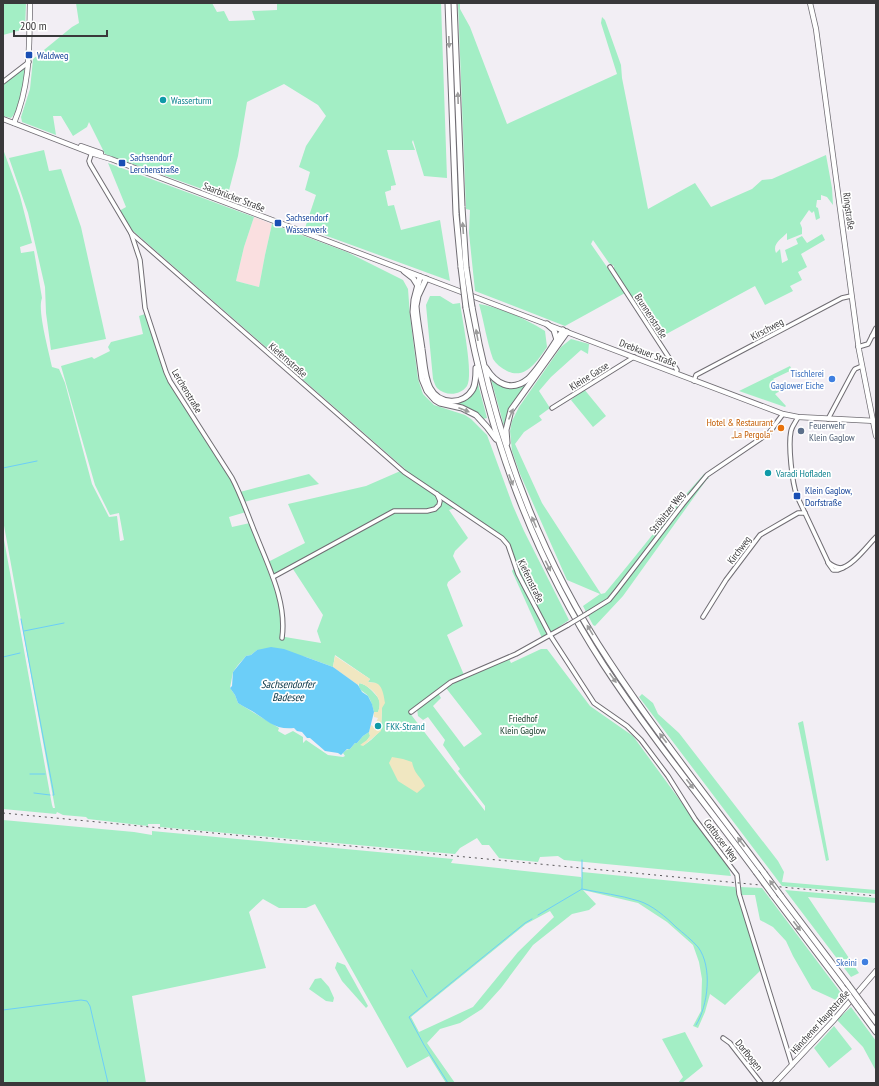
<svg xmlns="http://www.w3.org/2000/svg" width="879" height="1086" font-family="'PT Sans Narrow',sans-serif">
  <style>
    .commercial { fill: #fadfe0 }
    .green { fill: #a3eec5; fill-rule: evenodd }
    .sand { fill: #f0e7c1 }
    .water { fill: #6ccef8 }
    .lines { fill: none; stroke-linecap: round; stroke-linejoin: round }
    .stream { stroke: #6ccef8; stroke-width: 1 }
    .minor-casing { stroke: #706d73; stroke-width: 5.5 }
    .major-casing { stroke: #706d73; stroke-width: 6 }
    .highway-casing { stroke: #706d73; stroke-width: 7 }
    .minor { stroke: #fff; stroke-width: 3.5 }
    .major { stroke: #fff; stroke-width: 4.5 }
    .highway { stroke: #fff; stroke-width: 5 }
    .rail { stroke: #59585a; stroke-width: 1; stroke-dasharray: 2 4; stroke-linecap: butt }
    .minor-bridge-casing { stroke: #706d73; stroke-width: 5.5; stroke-linecap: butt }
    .highway-bridge-casing { stroke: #706d73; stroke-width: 7; stroke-linecap: butt }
    .minor-bridge { stroke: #fff; stroke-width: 3.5 }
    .highway-bridge { stroke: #fff; stroke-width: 5 }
    .oneway { fill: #9c9c9c }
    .transit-dot { fill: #1a4fb4; stroke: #fff; stroke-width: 1.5 }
    .culture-dot { fill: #0f9aa8; stroke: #fff; stroke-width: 1.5 }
    .shop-dot { fill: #3f7fe0; stroke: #fff; stroke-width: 1.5 }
    .food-dot { fill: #e8710a; stroke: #fff; stroke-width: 1.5 }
    .service-dot { fill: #5c6f8a; stroke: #fff; stroke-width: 1.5 }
    .labels { text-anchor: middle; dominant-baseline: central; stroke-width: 3.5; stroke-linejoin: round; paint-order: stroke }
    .transit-label { font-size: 10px; fill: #164399; stroke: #fff; text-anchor: start }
    .culture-label { font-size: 10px; fill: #0d838f; stroke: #fff; text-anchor: start }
    .street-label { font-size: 10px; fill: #39383a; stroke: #fff }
    .shop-label { font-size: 10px; fill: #366cbe; stroke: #fff; text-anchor: end }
    .food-label { font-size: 10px; fill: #c56008; stroke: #fff; text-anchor: end }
    .service-label { font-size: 10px; fill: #4e5e75; stroke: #fff; text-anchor: start }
    .park-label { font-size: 10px; fill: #133a27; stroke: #fff }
    .water-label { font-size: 11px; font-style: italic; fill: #002f40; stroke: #fff }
  </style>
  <rect width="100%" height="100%" fill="#f2eef4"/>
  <polygon class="commercial" points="254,217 272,224 265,255 259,287 236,281 244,247"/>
  <g class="green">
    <polygon points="3,3 26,3 25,29 3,35"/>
    <polygon points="76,3 212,3 217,12 224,11 229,21 255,20 252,11 277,10 277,3 441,3 447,178 424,176 413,140 412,142 415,150 387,150 396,185 391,186 391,190 385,192 388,206 394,205 401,230 440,220 450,281 305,228 316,195 305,190 310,172 299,167 306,146 326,116 318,105 284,84 247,102 238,156 227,198 105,154 89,122 87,127 73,136 61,116 53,116 56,135 22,122 21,117 30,89 33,59 72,27 79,23"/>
    <path d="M458,3H460V9L470,27L507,124L617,74L601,23L602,17L605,20L621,65L622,78L648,209L695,183L711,207L752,189L762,180L772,179L826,155L832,188L833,205L827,197L821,195V200H817L816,207L818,208L820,218L816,220L814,211L812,213L809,210L800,223L802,228V234L787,240V233C781,239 772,244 776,253L780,249L782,263L788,260L785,250L798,244L796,239L802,236L807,243L822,234L825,240L801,254L807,267L798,272L802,280L790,286L793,291L765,305L755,286L659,338L614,270V266L609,263L593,240L591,244L625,293L565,326L475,291L469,233L470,210L466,209Z"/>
    <path d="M25,66C24,80 21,108 11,118L3,116V83Z"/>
    <path d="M3,149L20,196L32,243L20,247L21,253L34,251L42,298C37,310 49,352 52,367L59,369L65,383L92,484L109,517L117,516L120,541L124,540L119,513L110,515L95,485L61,366L92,357L94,359L110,351L108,347L111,342L143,334L139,316L145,314L163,368L231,478L246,512L229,517L232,527L250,523L277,595L285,637L321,643L317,631L323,615L291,566L273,576L268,562L305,543L288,504L366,486L405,469L132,230L119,211L126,207L108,163L254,217L244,247L236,281L259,287L265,255L272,224L347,252L403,280L408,289L410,316L418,379L423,394L434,405L465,415L471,419L487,435L513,506L524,531L569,620L550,633L519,574L508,545L458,507L449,510L468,538L455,551L453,556L461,572L448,582L447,585L463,626L447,635L464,675L438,690L409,712L485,811V806L458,771L460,769L443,745L445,740L428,717L423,720L418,716L417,709L438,693L441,698L433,706L464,747L482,734L446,688L465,677L466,678L509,659L511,663L541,649H547L590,706L633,736L728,866L731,876L564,860L558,856L540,857L538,862L499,858L489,845H482L477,838L460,848L455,854L160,827V824H148V826L88,819L86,817L63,815L57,812L56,814L3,809V534L52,805L53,808H55L3,520ZM257,650L306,657L333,667L335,655L370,679L368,682L376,683L382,708L381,730L371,740L363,746L370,736L369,732L363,736L357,743H355L350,749C347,749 345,751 343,753L345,756L343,757L328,755L306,740L303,743V737L293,731L285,735L278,731L279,728L238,703L235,695L230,688L233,672L238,665L246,656L251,655Z"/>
    <polygon points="44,150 49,171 61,169 81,227 106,339 51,350 46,313 45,287 28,213 9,158"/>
    <path d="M430,296H440L453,304L460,303C462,318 474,376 467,386C460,396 445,396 437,388C435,386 434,381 433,379L426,305Z"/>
    <path d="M479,304C502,308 526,319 545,331L547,347C537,361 526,380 507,371C501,368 496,364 493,359C487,342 484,322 479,304Z"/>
    <path d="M571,339L589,344L588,354L581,350L551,377L539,391L550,408L539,416L542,420L524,432L515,444L542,503L601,594L605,593C638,554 669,512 704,474L709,479H707L623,596L595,626L593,625L583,606L600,594L567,580L520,474L512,451L510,431L512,421L519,407L561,347Z"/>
    <polygon points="790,366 792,370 773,379 783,389 775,394 786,406 785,407 739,391"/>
    <path d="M491,379C501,389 513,389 526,385L508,412L504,426Z"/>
    <polygon points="478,384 487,418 483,419 471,410 456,404 471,395"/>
    <polygon points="584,389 606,416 593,427 571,400"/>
    <polygon points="309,474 319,484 244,502 240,492"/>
    <polygon points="514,568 548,634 542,638 512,571"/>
    <path d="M359,683C364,684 367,686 370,689C379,698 382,700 378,713L374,712C373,708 371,700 368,696C364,691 358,691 359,683Z"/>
    <polygon points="642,694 653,703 658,714 679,733 778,861 784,872 782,882 876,890 876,894 782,886 639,697"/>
    <polygon points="803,721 829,860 826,861 798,723"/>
    <path d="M3,820L134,832L152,835V831L453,859L451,863L581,877L582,880V872L735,887L761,970L725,1005L710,994L705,1012L698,1028L693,1026L701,1011L702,979L699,962L693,945L667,922L638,903L583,890L596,904L589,910L572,914L533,945L501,988L482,1009L460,1023L440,1029L427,1043L455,1083H446L429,1056L407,1068L315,904L306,908H279L263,899L249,912L266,968L132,996L146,1083H3ZM550,911L554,917L518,952L473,1007L419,1032L411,1017L526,924Z"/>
    <polygon points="739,887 762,888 841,993 836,1000 812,989 793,956 786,941 773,927 760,920 755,895 741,895"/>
    <polygon points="785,890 876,898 876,903 808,897 859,973 851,977"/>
    <polygon points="337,962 345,965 368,1006 366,1008 342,981 335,968"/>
    <polygon points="321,978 329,987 334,998 333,1002 326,1001 309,989 315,979"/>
    <polygon points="851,1007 876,1041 876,1071 863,1047 837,1020"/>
    <polygon points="834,1026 852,1049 829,1068 814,1048"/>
    <polygon points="685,1032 703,1066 682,1083 678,1083 683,1077 662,1039"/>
  </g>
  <g class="sand">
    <path d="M335,656L370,679L368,682C371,683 375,682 378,684C383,688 384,697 385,703L382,708L381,731L363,746L360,745L367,740L370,736L369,732L371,725L374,727L378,718L374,717V712H378C384,698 372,688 360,683L358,685L333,667Z"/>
    <path d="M392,757L403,759L412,762C415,776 421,776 425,786L417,793L398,781L389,763Z"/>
  </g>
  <path class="water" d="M271,647L284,649L333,667L358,685L362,692L368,696L372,704L374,712L369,732L363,736L357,743H355L350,749H347L341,755L338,753L325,751L310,738H307L302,732L297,731L294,728C274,730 267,720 252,711C247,708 242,706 238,703L235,695L230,688L232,686L233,672L246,656L251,655L257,650Z"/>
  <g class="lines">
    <g class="stream">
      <polyline points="3,468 37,461"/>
      <polyline points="21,619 54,795 53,795"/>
      <polyline points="24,631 64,623"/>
      <polyline points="3,657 20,653"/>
      <polyline points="30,774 45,774"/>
      <polyline points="34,793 50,795"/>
      <path d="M582,889C601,893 620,895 639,901C652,905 666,917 676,927C683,933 692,940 698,947C713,967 708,1006 696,1025"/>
      <polyline points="538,915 582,889 582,860"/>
      <polyline points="412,970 427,997"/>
      <polyline points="3,1010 81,1000 87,1001 90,1006 108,1083"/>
      <polyline points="448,1083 424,1045 409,1017 525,923 532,919"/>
    </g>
    <defs>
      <g id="minor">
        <polyline points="3,82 29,62"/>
        <path d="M92,152L89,161L90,164L131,233L140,260L145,308L166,372L170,381L232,478C242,497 248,516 256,535C269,568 287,602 282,638"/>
        <polyline points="131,233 404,472 502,538 508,545 518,574 550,635 594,703 627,726 641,740 668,776 695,819 737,875 739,894 792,1065"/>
        <polyline points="610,267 677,370 676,373"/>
        <polyline points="872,336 876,328"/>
        <polyline points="858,347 868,344 872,336 876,335"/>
        <polyline points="694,381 696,375 842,298 851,296"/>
        <polyline points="552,408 634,357"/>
        <path d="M798,417C796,422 792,426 791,431C788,445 792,483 797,496L828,562C831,565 835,567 840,568C851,568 868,545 876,537"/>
        <polyline points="828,419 853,372 855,369 862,366"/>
        <polyline points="828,563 833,570 838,570 843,568"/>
        <polyline points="273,577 394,511 427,511 435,509 439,505 440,501 437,494"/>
        <polyline points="588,613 609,600 617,590 683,504 707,475 769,433 783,414"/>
        <polyline points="703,617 726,580 760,535 798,513 805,513"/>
        <polyline points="411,712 451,682 516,654 568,625"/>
        <polyline points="723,1038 730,1043 761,1083"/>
      </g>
      <g id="major">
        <polyline points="810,3 816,29 859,350 876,436"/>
        <polyline points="3,119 91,153 111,159 783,414 798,417 876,421"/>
        <path d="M14,123C31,83 29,45 30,3"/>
        <polyline points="81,146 101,153"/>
        <polyline points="775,1083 833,1021 876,971"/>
      </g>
      <g id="highway">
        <polyline points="448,3 456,214 461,267"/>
        <polyline points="454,3 462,207 466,267"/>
        <polyline points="404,271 413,278 418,286"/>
        <polyline points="420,277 414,300 413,312 422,379 427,391 435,400 440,403 462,408 476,415 487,427 496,439"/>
        <path d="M426,279L418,296L416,306C417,320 420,334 422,349C424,361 424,376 430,388C439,405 463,406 473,389C476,383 476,375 476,368"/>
        <path d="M472,307C494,433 538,554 609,661C657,734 712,803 764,873"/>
        <path d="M466,308C489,435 533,556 603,664C650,736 705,803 756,872"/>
        <polyline points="547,324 554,330 557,340"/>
        <path d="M486,368C495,383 511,393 528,379C539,369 554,344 563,330"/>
        <polyline points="507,443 506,430 511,410 567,332"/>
        <polyline points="773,895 845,990"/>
        <polyline points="781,896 847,983"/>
        <polyline points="864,1006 876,1022"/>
        <polyline points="859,1009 876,1032"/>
      </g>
    </defs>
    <use href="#minor" class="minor-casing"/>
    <use href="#major" class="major-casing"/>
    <use href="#highway" class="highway-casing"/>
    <use href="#minor" class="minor"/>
    <use href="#major" class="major"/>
    <use href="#highway" class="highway"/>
    <polyline class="rail" points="3,813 876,896"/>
    <defs>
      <polyline id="minor-bridge" points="568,625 588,613"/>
      <g id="highway-bridge">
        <polyline points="461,267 466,308"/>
        <polyline points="466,267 472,307"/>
        <polyline points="756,872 773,895"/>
        <polyline points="764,873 781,896"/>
        <polyline points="847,983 864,1006"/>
        <polyline points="845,990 859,1009"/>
      </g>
    </defs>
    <use href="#minor-bridge" class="minor-bridge-casing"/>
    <use href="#highway-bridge" class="highway-bridge-casing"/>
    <use href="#minor-bridge" class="minor-bridge"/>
    <use href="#highway-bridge" class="highway-bridge"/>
  </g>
  <defs><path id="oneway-solid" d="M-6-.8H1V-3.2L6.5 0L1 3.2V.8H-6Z"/></defs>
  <g class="oneway">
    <use href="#oneway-solid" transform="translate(449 42) rotate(88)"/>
    <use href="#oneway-solid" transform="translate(458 98) rotate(-92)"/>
    <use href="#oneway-solid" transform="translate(463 228) rotate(-94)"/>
    <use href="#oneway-solid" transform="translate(477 335) rotate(-100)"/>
    <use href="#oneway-solid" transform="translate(464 410) rotate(21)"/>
    <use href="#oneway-solid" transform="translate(511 414) rotate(-67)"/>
    <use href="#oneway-solid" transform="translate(511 480) rotate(69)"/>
    <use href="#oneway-solid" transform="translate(534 522) rotate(-113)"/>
    <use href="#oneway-solid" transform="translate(548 566) rotate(63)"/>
    <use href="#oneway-solid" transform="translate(590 630) rotate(-121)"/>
    <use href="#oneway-solid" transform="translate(613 678) rotate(55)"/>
    <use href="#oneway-solid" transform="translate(663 738) rotate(-127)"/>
    <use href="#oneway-solid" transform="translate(690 784) rotate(53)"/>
    <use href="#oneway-solid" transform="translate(741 842) rotate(-127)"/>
    <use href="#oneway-solid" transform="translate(773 885) rotate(-126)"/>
    <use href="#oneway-solid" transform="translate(797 926) rotate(53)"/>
  </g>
  <g class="transit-dot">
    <rect x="25" y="51" width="8" height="8" rx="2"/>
    <rect x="118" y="159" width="8" height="8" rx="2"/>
    <rect x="274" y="219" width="8" height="8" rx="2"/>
    <rect x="793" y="492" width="8" height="8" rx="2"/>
  </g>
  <g class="culture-dot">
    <circle cx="163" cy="100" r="4"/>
    <circle cx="768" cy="473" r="4"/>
    <circle cx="378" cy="726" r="4"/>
  </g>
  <g class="shop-dot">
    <circle cx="832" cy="379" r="4"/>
    <circle cx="865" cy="962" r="4"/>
  </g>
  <circle class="food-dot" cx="781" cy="428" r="4"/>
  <circle class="service-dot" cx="801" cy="431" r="4"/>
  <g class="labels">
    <g class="transit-label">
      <text x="37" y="55">Waldweg</text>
      <text x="130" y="157">Sachsendorf<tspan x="130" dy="12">Lerchenstraße</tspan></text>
      <text x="286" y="217">Sachsendorf<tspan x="286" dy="12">Wasserwerk</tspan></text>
      <text x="805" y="490">Klein Gaglow,<tspan x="805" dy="12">Dorfstraße</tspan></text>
    </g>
    <g class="culture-label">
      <text x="171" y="100">Wasserturm</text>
      <text x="776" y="473">Varadi Hofladen</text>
      <text x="386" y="726">FKK-Strand</text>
    </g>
    <g class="street-label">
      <text transform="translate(234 197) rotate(21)">Saarbrücker Straße</text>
      <text transform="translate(849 211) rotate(82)">Ringstraße</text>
      <text transform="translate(651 316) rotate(57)">Brunnenstraße</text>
      <text transform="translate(767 329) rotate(-28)">Kirschweg</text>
      <text transform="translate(648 353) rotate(21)">Drebkauer Straße</text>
      <text transform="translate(288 360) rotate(41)">Kiefernstraße</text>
      <text transform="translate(589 376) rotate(-32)">Kleine Gasse</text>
      <text transform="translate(187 391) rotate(59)">Lerchenstraße</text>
      <text transform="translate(667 512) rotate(-52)">Ströbitzer Weg</text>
      <text transform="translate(739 550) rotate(-53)">Kirchweg</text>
      <text transform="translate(531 581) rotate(64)">Kiefernstraße</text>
      <text transform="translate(721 840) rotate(53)">Cottbuser Weg</text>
      <text transform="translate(820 1022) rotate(-48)">Hänchener Hauptstraße</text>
      <text transform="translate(749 1055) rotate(51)">Dorfbogen</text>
    </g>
    <g class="shop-label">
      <text x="824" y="373">Tischlerei<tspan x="824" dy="12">Gaglower Eiche</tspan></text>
      <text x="857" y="962">Skeini</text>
    </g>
    <g class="food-label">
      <text x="773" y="422">Hotel &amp; Restaurant<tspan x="773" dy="12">„La Pergola“</tspan></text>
    </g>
    <g class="service-label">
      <text x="809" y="425">Feuerwehr<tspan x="809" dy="12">Klein Gaglow</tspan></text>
    </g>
    <g class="park-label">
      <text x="523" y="718">Friedhof<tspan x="523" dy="12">Klein Gaglow</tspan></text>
    </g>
    <g class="water-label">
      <text x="288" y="684">Sachsendorfer<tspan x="288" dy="13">Badesee</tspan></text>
    </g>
  </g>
  <rect width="879" height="1086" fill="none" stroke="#39383a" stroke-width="8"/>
  <path d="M14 30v6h93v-6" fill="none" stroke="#39383a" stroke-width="2"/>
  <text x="20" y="30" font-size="12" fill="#39383a" stroke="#ffffff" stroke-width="3" paint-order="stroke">200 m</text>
</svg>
